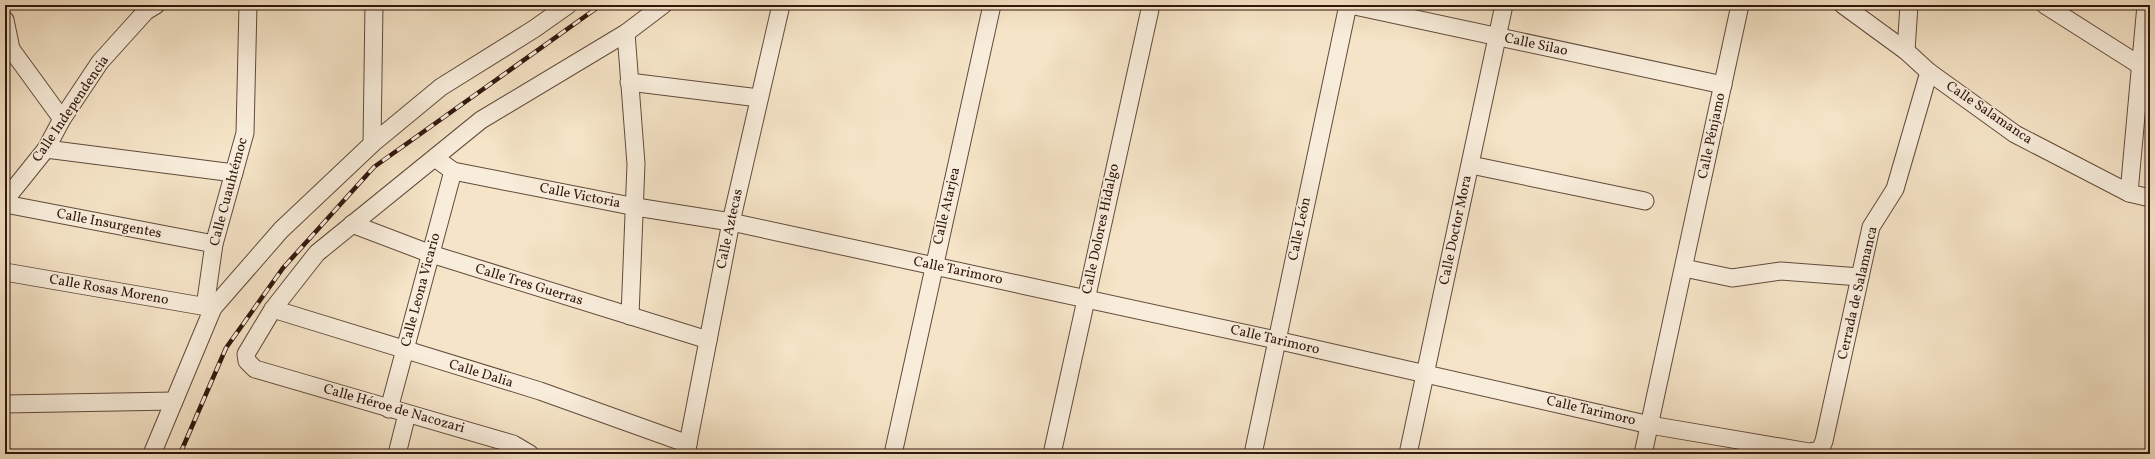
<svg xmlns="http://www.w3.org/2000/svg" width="2155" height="459" font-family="Vollkorn,serif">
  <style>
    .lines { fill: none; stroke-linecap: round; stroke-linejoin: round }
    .street-casing { stroke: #624a3c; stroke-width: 19 }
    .street { stroke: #f8eddb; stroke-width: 17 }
    .rail-casing { stroke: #31160d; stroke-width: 4.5 }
    .rail { stroke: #f8eddb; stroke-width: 3; stroke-dasharray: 9; stroke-linecap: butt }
    .labels { text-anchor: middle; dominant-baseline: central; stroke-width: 3.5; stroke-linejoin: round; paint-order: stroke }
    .street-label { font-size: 14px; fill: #31160d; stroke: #f8eddb }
  </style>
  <rect width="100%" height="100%" fill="#f5e4c7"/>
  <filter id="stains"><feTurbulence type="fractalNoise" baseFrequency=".005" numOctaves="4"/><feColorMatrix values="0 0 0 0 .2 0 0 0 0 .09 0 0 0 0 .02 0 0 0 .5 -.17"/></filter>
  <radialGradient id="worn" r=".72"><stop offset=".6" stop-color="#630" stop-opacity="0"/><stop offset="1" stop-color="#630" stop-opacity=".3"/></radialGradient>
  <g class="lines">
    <defs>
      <g id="street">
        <polyline points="1350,5 1723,85"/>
        <polyline points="1843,5 1906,51 1929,72 2015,134 2129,193 2150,198"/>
        <polyline points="2045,5 2141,66"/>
        <polyline points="5,20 11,49 62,119"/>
        <polyline points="626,33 636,164 630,316"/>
        <polyline points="1906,51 1909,5"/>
        <polyline points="629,82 759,98"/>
        <polyline points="372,144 374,5"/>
        <polyline points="46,149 234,173"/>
        <polyline points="435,158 453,171 636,207 731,222 1276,340 1650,425 1809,452 1820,450 1824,441 1871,227 1895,189 1929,72"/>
        <polyline points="1471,165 1645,201"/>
        <polyline points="2129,193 2146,5"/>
        <polyline points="5,200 46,149 62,119 100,62 146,11 156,5"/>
        <polyline points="5,204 214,244"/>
        <polyline points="352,224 431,254 708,340"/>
        <polyline points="1684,268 1732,278 1781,271 1860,277"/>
        <polyline points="5,272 213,308"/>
        <polyline points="205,307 214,244 245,133 248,5"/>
        <polyline points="273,309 540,391 688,444"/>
        <polyline points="5,404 174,401"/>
        <polyline points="389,409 453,171"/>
        <polyline points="152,454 213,308 281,230 372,144 441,87 534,29 568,5"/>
        <polyline points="397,454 407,414"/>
        <polyline points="530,454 513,444 255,369 247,361 246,354 273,309 317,253 481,120 626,33 663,5"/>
        <polyline points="686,454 731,222 781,5"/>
        <polyline points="893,454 992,5"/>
        <polyline points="1052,454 1151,5"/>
        <polyline points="1253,454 1348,5"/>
        <polyline points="1408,454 1504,5"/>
        <polyline points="1643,454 1740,5"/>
      </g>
    </defs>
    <use href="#street" class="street-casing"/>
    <use href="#street" class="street"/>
    <defs>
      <polyline id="rail" points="180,454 226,348 283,268 374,167 601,5"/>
    </defs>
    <use href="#rail" class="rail-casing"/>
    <use href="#rail" class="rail"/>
  </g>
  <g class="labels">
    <g class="street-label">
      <text transform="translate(1536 45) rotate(12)">Calle Silao</text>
      <text transform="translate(71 109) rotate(-56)">Calle Independencia</text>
      <text transform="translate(1989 113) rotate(34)">Calle Salamanca</text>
      <text transform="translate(1712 136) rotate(-78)">Calle Pénjamo</text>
      <text transform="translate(229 192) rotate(-75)">Calle Cuauhtémoc</text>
      <text transform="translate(580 196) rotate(11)">Calle Victoria</text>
      <text transform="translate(947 206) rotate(-77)">Calle Atarjea</text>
      <text transform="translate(109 224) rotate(11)">Calle Insurgentes</text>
      <text transform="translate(730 229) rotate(-78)">Calle Aztecas</text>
      <text transform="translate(1101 229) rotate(-78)">Calle Dolores Hidalgo</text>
      <text transform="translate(1300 229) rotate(-78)">Calle León</text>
      <text transform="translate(1456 230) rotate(-78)">Calle Doctor Mora</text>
      <text transform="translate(958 271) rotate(12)">Calle Tarimoro</text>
      <text transform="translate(529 285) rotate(17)">Calle Tres Guerras</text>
      <text transform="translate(109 290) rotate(10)">Calle Rosas Moreno</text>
      <text transform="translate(421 290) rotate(-75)">Calle Leona Vicario</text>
      <text transform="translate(1858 293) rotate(-77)">Cerrada de Salamanca</text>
      <text transform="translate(1275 340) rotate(13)">Calle Tarimoro</text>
      <text transform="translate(481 374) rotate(17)">Calle Dalia</text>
      <text transform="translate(394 409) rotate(16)">Calle Héroe de Nacozari</text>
      <text transform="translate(1591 411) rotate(13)">Calle Tarimoro</text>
    </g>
  </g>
  <rect width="2155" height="459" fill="none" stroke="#f5e4c7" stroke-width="20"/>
  <rect x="6" y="6" width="2143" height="447" fill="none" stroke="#31160d" stroke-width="2"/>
  <rect x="10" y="10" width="2135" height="439" fill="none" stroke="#31160d"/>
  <rect width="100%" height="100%" filter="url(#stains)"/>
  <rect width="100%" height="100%" fill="url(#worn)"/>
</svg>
